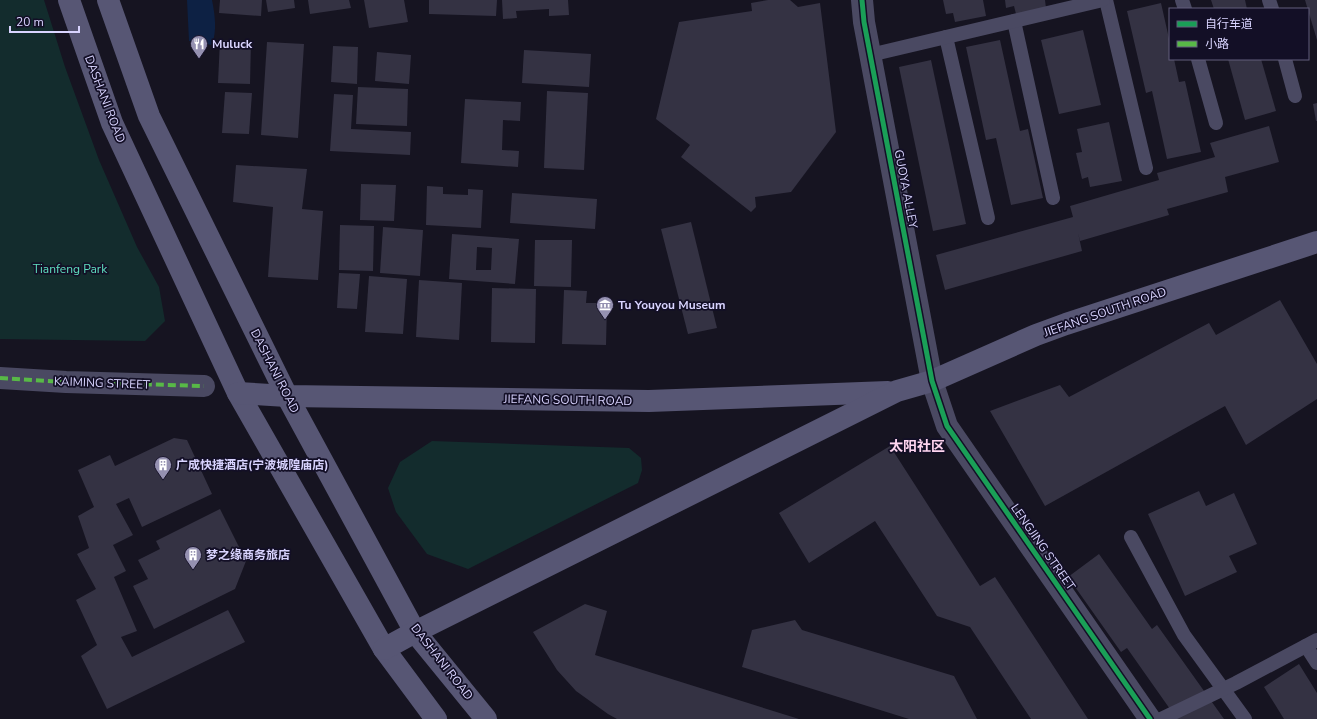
<svg xmlns="http://www.w3.org/2000/svg" width="1317" height="719" font-family="'Nunito Sans','Noto Sans SC',sans-serif">
  <style>
    .green { fill: #132c2d }
    .water { fill: #0d2144 }
    .building { fill: #343243; fill-rule: evenodd }
    .lines { fill: none; stroke-linecap: round; stroke-linejoin: round }
    .lane { stroke: #4a4962; stroke-width: 14 }
    .street { stroke: #4a4962; stroke-width: 22 }
    .secondary { stroke: #575674; stroke-width: 22 }
    .quiet { stroke: #58b947; stroke-width: 4; stroke-dasharray: 8 4; stroke-linecap: butt }
    .cycleway-casing { stroke: #130f26; stroke-width: 8 }
    .cycleway { stroke: #1a9f57; stroke-width: 5 }
    .labels { text-anchor: middle; dominant-baseline: central; stroke-width: 3.5; stroke-linejoin: round; paint-order: stroke }
    .poi-label { font-size: 12px; font-weight: bold; fill: #d9d4ff; stroke: #130f26; text-anchor: start }
    .street-label { font-size: 12px; fill: #d9d4ff; stroke: #130f26 }
    .park-label { font-size: 12px; fill: #5fe0c0; stroke: #130f26 }
    .quarter-label { font-size: 14px; font-weight: bold; fill: #ffd6f0; stroke: #130f26 }
  </style>
  <rect width="100%" height="100%" fill="#161421"/>
  <g class="green">
    <polygon points="0,0 44,0 65,67 99,160 137,247 159,287 165,321 145,341 0,339"/>
    <polygon points="432,441 629,448 641,458 642,470 638,483 468,569 427,554 396,512 388,488 400,462"/>
  </g>
  <path class="water" d="M187,0H212C215,15 217,30 212,45L189,41Z"/>
  <g class="building">
    <polygon points="220,0 262,0 261,16 219,13"/>
    <polygon points="266,0 294,0 295,8 268,12"/>
    <polygon points="308,0 349,0 351,8 310,14"/>
    <polygon points="364,0 404,0 408,22 369,28"/>
    <polygon points="429,0 497,0 496,16 429,14"/>
    <polygon points="502,0 568,0 569,15 549,16 549,9 516,11 517,18 503,19"/>
    <polygon points="768,0 790,0 798,7 820,3 836,132 791,192 755,197 756,207 751,212 681,157 690,145 656,119 679,22 752,11 751,3"/>
    <polygon points="943,0 983,0 986,16 955,22 953,13 946,14"/>
    <polygon points="1005,0 1045,0 1046,8 1016,14 1014,6 1006,8"/>
    <polygon points="1211,0 1245,0 1247,9 1214,9"/>
    <polygon points="1305,0 1317,0 1317,40"/>
    <polygon points="1161,3 1170,43 1170,59 1174,59 1179,82 1185,81 1201,152 1167,159 1152,91 1146,93 1127,11"/>
    <polygon points="1083,30 1101,105 1059,114 1041,40"/>
    <polygon points="220,40 251,41 250,84 218,83"/>
    <polygon points="1000,40 1020,131 1028,129 1043,198 1011,205 996,138 986,140 966,47"/>
    <polygon points="267,42 304,44 298,138 261,135"/>
    <polygon points="333,46 358,47 357,84 331,82"/>
    <polygon points="524,50 591,54 589,87 522,83"/>
    <polygon points="377,52 411,55 409,84 375,81"/>
    <polygon points="1228,59 1261,59 1276,111 1245,120"/>
    <polygon points="931,60 966,224 933,231 899,67"/>
    <polygon points="358,87 408,89 407,126 356,124"/>
    <polygon points="547,91 588,93 584,170 544,168"/>
    <polygon points="225,92 252,93 249,134 222,133"/>
    <polygon points="334,94 353,95 351,129 411,132 410,155 330,151"/>
    <polygon points="465,99 521,102 520,121 503,120 502,150 519,151 518,167 461,163"/>
    <polygon points="1317,103 1317,121 1316,121 1313,104"/>
    <polygon points="1109,122 1122,181 1090,187 1088,177 1082,179 1076,153 1082,152 1077,129"/>
    <polygon points="1269,126 1279,162 1225,177 1228,192 1167,209 1169,215 1080,241 1078,233 1082,251 945,290 936,255 1073,217 1070,206 1159,180 1157,173 1215,157 1210,143"/>
    <polygon points="236,165 307,169 302,209 323,211 318,280 268,277 273,207 233,202"/>
    <polygon points="361,184 396,185 394,221 360,220"/>
    <polygon points="427,186 443,187 443,194 468,195 468,189 483,190 481,228 426,225"/>
    <polygon points="512,193 597,199 595,229 510,223"/>
    <polygon points="691,222 717,328 688,334 661,229"/>
    <polygon points="340,225 374,226 373,271 339,270"/>
    <polygon points="383,227 423,230 420,276 380,273"/>
    <path d="M452,234L519,239L515,284L449,279ZM477,247L492,248L491,270H476Z"/>
    <polygon points="535,240 572,240 571,287 534,286"/>
    <polygon points="339,273 360,274 357,309 337,308"/>
    <polygon points="369,276 407,279 403,334 365,332"/>
    <polygon points="419,280 462,283 459,340 416,337"/>
    <polygon points="492,288 536,289 535,343 491,342"/>
    <polygon points="564,290 587,291 586,303 607,303 606,345 562,344"/>
    <polygon points="1280,300 1317,364 1317,399 1246,445 1225,406 1045,506 990,411 1060,385 1069,397 1209,323 1216,335"/>
    <polygon points="174,438 187,440 212,494 142,527 129,498 116,504 133,535 113,545 126,571 114,577 137,631 121,637 132,657 228,610 245,642 107,709 81,656 97,645 76,600 96,589 77,554 89,548 78,516 94,507 78,470 110,455 115,466"/>
    <polygon points="890,446 980,586 995,577 1088,719 1031,719 970,627 937,616 875,521 809,563 779,513"/>
    <polygon points="1199,491 1206,506 1234,493 1257,544 1229,556 1237,572 1185,596 1148,514"/>
    <polygon points="220,509 246,561 235,589 154,629 133,586 148,579 138,560 160,549 156,541"/>
    <polygon points="1099,554 1152,629 1157,625 1224,719 1177,719 1127,648 1121,652 1068,577"/>
    <polygon points="585,604 607,611 595,655 799,719 617,719 608,714 576,691 557,670 533,632"/>
    <polygon points="795,620 802,630 954,676 977,719 909,719 742,667 752,630"/>
    <polygon points="1299,664 1317,693 1317,719 1284,719 1264,687"/>
  </g>
  <g class="lines">
    <g class="lane">
      <polyline points="1106,0 1146,168"/>
      <polyline points="1182,0 1185,9"/>
      <polyline points="1269,0 1272,9"/>
      <polyline points="1014,21 1053,198"/>
      <polyline points="946,37 988,218"/>
      <polyline points="870,55 1103,0"/>
      <polyline points="1198,59 1216,123"/>
      <polyline points="1285,59 1295,96"/>
      <polyline points="1131,537 1184,635 1245,719"/>
      <polyline points="1306,646 1317,663"/>
      <polyline points="1161,719 1236,683 1317,640"/>
    </g>
    <g class="street">
      <polyline points="862,0 864,22 932,381 947,426 1150,719"/>
      <polyline points="0,378 66,382 204,386"/>
    </g>
    <g class="secondary">
      <polyline points="69,0 112,123 238,393 384,649 436,719"/>
      <polyline points="108,0 149,116 287,396 415,632 486,719"/>
      <polyline points="238,393 287,396 649,401 888,392"/>
      <polyline points="384,649 415,632 897,391 932,381 1036,335 1066,324 1317,242"/>
    </g>
    <polyline class="quiet" points="0,378 66,382 204,386"/>
    <defs>
      <polyline id="cycleway" points="862,0 864,22 932,381 947,426 1150,719"/>
    </defs>
    <use href="#cycleway" class="cycleway-casing"/>
    <use href="#cycleway" class="cycleway"/>
  </g>
  <defs>
    <symbol id="restaurant-pin" viewBox="-11 -11 22 30"><path d="M0 17L-7.5 6A9.5 9.5 0 1 1 7.5 6Z" fill="#9591b1" stroke="#130f26"/><path d="M-5-6h1v4h1v-4h1v4h1v-4h1v5L-1.5 .5V6h-2V.5L-5-1ZM5-6V6H3V1.5H1.5Q1.5-4 5-6Z" fill="#fff"/></symbol>
    <symbol id="museum-pin" viewBox="-11 -11 22 30"><path d="M0 17L-7.5 6A9.5 9.5 0 1 1 7.5 6Z" fill="#9591b1" stroke="#130f26"/><path d="M0-6L6-3V-2H-6V-3ZM-5-1h2V3h-2ZM-1-1h2V3h-2ZM3-1h2V3H3ZM-6 4H6V6H-6Z" fill="#fff"/></symbol>
    <symbol id="building-pin" viewBox="-11 -11 22 30"><path d="M0 17L-7.5 6A9.5 9.5 0 1 1 7.5 6Z" fill="#9591b1" stroke="#130f26"/><path d="M-4-6H4V6H1V3H-1V6H-4ZM-2.5-4.3h1.7v1.8h-1.7ZM.8-4.3h1.7v1.8H.8ZM-2.5-1h1.7V.8h-1.7ZM.8-1h1.7V.8H.8Z" fill="#fff"/></symbol>
  </defs>
  <g fill-rule="evenodd">
    <use href="#restaurant-pin" x="189" y="34" width="20" height="27"/>
    <use href="#museum-pin" x="595" y="295" width="20" height="27"/>
    <use href="#building-pin" x="153" y="455" width="20" height="27"/>
    <use href="#building-pin" x="183" y="545" width="20" height="27"/>
  </g>
  <g class="labels">
    <g class="poi-label">
      <text x="212" y="44">Muluck</text>
      <text x="618" y="305">Tu Youyou Museum</text>
      <text x="176" y="465">广成快捷酒店(宁波城隍庙店)</text>
      <text x="206" y="555">梦之缘商务旅店</text>
    </g>
    <g class="street-label">
      <text transform="translate(105 99) rotate(69)">DASHANI ROAD</text>
      <text transform="translate(906 189) rotate(79)">GUOYA ALLEY</text>
      <text transform="translate(1105 312) rotate(-19)">JIEFANG SOUTH ROAD</text>
      <text transform="translate(275 371) rotate(63)">DASHANI ROAD</text>
      <text transform="translate(102 383) rotate(2)">KAIMING STREET</text>
      <text transform="translate(568 400) rotate(1)">JIEFANG SOUTH ROAD</text>
      <text transform="translate(1043 547) rotate(55)">LENGJING STREET</text>
      <text transform="translate(442 662) rotate(52)">DASHANI ROAD</text>
    </g>
    <g class="park-label">
      <text x="70" y="269">Tianfeng Park</text>
    </g>
    <g class="quarter-label">
      <text x="917" y="446">太阳社区</text>
    </g>
  </g>
  <rect x="1169" y="8" width="140" height="52" fill="#130f26" stroke="#625e7d"/>
  <rect x="1177" y="21" width="20" height="6" fill="#1a9f57" stroke="#625e7d"/>
  <text x="1205" y="28" font-size="12" fill="#d9d4ff">自行车道</text>
  <rect x="1177" y="41" width="20" height="6" fill="#58b947" stroke="#625e7d"/>
  <text x="1205" y="48" font-size="12" fill="#d9d4ff">小路</text>
  <path d="M10 26v6h69v-6" fill="none" stroke="#d9d4ff" stroke-width="2"/>
  <text x="16" y="26" font-size="12" fill="#d9d4ff" stroke="#130f26" stroke-width="3" paint-order="stroke">20 m</text>
</svg>
